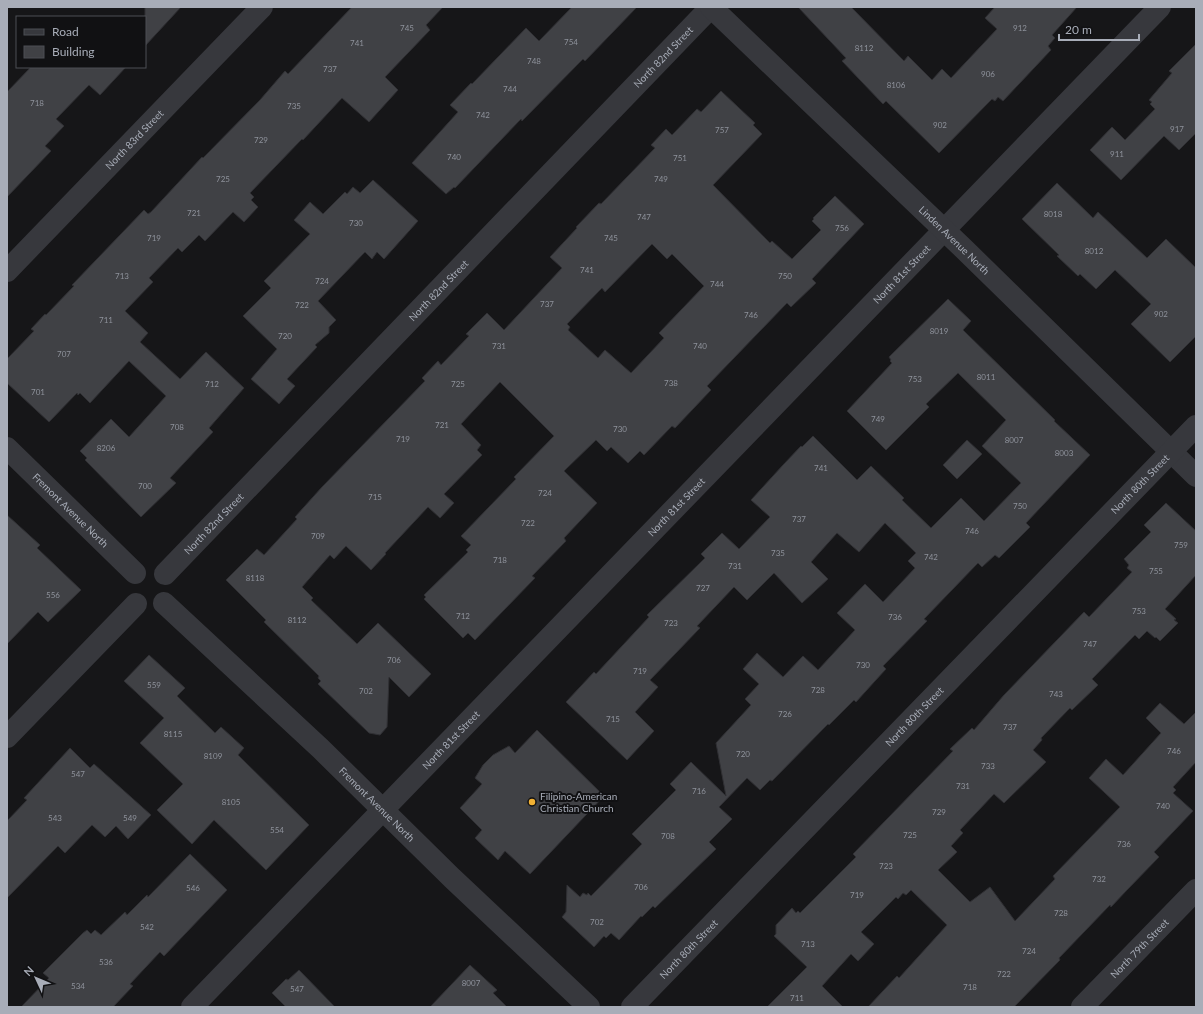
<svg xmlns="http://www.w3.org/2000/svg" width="1203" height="1014" font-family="Lato,sans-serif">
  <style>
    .building { fill: #404145; stroke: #303034; fill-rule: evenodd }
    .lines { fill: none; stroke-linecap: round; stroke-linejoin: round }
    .minor { stroke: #37383d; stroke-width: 22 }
    .tertiary { stroke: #37383d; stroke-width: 22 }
    .poi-dot { fill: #f2b134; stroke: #111113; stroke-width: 1.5 }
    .labels { text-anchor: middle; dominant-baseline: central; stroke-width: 4; stroke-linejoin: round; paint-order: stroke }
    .number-label { font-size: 8px; fill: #8e929b }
    .street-label { font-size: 10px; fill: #a8adb8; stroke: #111113 }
    .poi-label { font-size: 10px; fill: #a8adb8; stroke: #111113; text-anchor: start }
  </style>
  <rect width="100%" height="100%" fill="#161618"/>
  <g class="building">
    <polygon points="145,7 181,7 145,46"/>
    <polygon points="352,7 443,7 426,25 430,30 385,77 398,90 369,122 342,98 303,140 302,139 250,193 254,197 251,200 258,207 244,222 233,212 205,241 199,235 182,252 178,248 149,278 153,282 125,311 148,333 140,342 180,379 206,352 244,388 209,428 213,432 170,478 176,483 141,517 85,460 87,458 80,451 111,419 129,437 166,396 129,361 90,403 80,393 78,395 77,393 49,422 7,383 7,359 34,331 31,329 45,314 46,315 74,286 72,285 144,210 148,214 151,212 202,157 203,158 260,100 285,71 288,74"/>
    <polygon points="572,7 637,7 585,61 583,59 522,121 521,119 455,188 454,187 446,194 412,163 458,112 450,105 471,83 472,84 526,28 539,41"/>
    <polygon points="798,7 851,7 904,61 908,56 932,80 942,69 951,78 997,29 985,18 995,7 1077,7 1052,35 1055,38 1048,46 1051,50 1003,101 998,97 995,101 992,99 939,153 886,101 883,104 860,80 842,61 846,58"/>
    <polygon points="1196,44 1196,133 1179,150 1164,136 1121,180 1090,150 1112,127 1125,140 1155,109 1150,104 1152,102 1149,100 1172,73 1169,71"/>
    <polygon points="31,67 126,67 100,95 89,85 56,119 64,126 45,146 51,151 7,197 7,92"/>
    <path d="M721,91L755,123L753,125L762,134L713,185L770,243L772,241L792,259L821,230L812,221L814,219L813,218L835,196L864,224L812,279L816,283L791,307L787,303L707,386L711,390L675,428L672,426L644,455L640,451L628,463L611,447L607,451L596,440L564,471L597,503L564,538L566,541L532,576L535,578L475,640L468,633L463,638L424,599L426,597L424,595L468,552L466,550L471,545L461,536L516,479L514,477L554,436L500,382L461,424L481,445L477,450L482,455L444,494L454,503L440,518L428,507L385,553L386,554L371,570L346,546L334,559L330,555L302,587L313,598L311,600L357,644L378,623L431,674L409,697L389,677L387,727L380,735L369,733L318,684L321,681L318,678L319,676L264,622L266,620L226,580L257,549L264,555L297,519L295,517L322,487L425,381L422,378L438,361L441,365L469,336L466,334L487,313L504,330L562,268L550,257L577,228L576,227L599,203L601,204L655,148L651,145L666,129L672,135L697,109L701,112ZM652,244L667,259L672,254L704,286L659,333L664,338L631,373L605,350L598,358L568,330L570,327L567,324L602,288L605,292Z"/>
    <polygon points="373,180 418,221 384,259 377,252 372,259 365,252 318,301 336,320 329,327 329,333 315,345 317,347 287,379 295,386 279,404 251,379 277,349 243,316 271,288 264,281 310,234 294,220 310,202 323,214 345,192 347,194 353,187 360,193"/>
    <polygon points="1057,183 1093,218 1098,212 1147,258 1166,239 1196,268 1196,336 1170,362 1131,324 1151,304 1115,270 1096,289 1080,274 1078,276 1057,256 1059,255 1022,219"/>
    <polygon points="948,299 971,321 963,330 1055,420 1054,421 1090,455 1026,523 1030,527 999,558 995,555 982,567 978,563 924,619 927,621 883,666 886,669 875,681 856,702 854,700 829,725 828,724 772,781 770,780 760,790 747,778 719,807 732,819 709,842 716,849 655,908 653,906 642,917 641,916 619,940 611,933 606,938 604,936 594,947 562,917 566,912 567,885 580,897 583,893 587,895 588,893 591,896 642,844 632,834 676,790 670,784 691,762 726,796 716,743 751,705 745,699 759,684 743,669 757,653 783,677 803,656 818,670 855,630 837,613 865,584 883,602 915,568 908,561 916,553 885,523 859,552 837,533 811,562 828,579 802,603 774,573 747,600 734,587 697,626 700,628 650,680 658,687 635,712 654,731 627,760 566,702 594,672 596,674 649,617 647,615 705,558 701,554 722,533 739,549 770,517 751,500 783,465 801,446 802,447 813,436 857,480 871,466 904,498 902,500 931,528 961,498 984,521 1021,483 982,446 1006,420 958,373 926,404 929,407 886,450 847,411 892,363 890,361 891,360 889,357"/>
    <polygon points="967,440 982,454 957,479 943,465"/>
    <polygon points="1166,503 1196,531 1196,575 1165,609 1176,619 1174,620 1178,623 1160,641 1156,637 1155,638 1147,631 1139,639 1135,635 1092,679 1098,685 1072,710 1070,708 1041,738 1042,740 1033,750 1046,762 1004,803 994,794 960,830 963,833 951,846 957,852 938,870 970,902 990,887 1015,921 1055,879 1053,876 1120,807 1089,778 1106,759 1123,775 1161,733 1146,718 1160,703 1184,724 1196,712 1196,762 1173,787 1176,790 1173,793 1193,811 1154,852 1159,857 1127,890 1111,907 1110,905 1059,958 1060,960 1014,1007 868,1007 897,976 899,978 947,925 911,890 906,895 903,893 898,899 896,897 861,932 874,944 858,961 851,954 822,986 843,1007 767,1007 807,967 774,936 776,934 776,925 792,908 796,913 798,911 800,913 856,857 853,854 953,751 950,749 972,728 974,730 1004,695 1084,612 1089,617 1132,572 1127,568 1129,565 1124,559 1151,532 1144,525"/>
    <polygon points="7,515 40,545 37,548 81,590 48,622 38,612 7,644"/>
    <polygon points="149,655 185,688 177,696 215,733 221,727 244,748 238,755 309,825 266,870 214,820 192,844 157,810 183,784 140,743 164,718 124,681"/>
    <polygon points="537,730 604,796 530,874 505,851 498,860 475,838 482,830 460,808 482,784 475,778 483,765 493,755 509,746 515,753"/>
    <polygon points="70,748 90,768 94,764 151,815 128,839 116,826 105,837 92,825 65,853 58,846 7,898 7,821 27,800 24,798"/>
    <polygon points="190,854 227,890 164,956 160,952 130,984 133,986 113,1007 21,1007 49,978 43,973 83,933 87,930 91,934 95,930 101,935 125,912 127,915 147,895 148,897"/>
    <polygon points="470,965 497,990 493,993 507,1007 430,1007"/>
    <polygon points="299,970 335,1007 286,1007 272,993 286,979 288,980"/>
  </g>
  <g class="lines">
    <g class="minor">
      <path id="s1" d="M7,271L262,7"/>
      <path id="s2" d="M7,448L135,573"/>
      <path id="s3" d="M165,574L711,7"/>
      <path id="s4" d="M164,603L321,749L452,878L589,1007"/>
      <polyline points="7,737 136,604"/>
      <path id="s5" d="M192,1007L1160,7"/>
      <path id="s6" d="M1082,1007L1196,890"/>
    </g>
    <g class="tertiary">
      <path id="s7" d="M711,7L965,250L1196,476"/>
      <path id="s8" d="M632,1007L1196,426"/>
    </g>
  </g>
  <circle class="poi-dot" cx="532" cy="802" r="4"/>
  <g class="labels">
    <g class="number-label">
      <text x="407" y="28">745</text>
      <text x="1020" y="28">912</text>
      <text x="571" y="42">754</text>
      <text x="357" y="43">741</text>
      <text x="864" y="48">8112</text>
      <text x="534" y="61">748</text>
      <text x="330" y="69">737</text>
      <text x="988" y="74">906</text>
      <text x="896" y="85">8106</text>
      <text x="510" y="89">744</text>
      <text x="37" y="103">718</text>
      <text x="294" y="106">735</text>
      <text x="483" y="115">742</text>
      <text x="940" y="125">902</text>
      <text x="1177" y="129">917</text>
      <text x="722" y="130">757</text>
      <text x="261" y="140">729</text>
      <text x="1117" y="154">911</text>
      <text x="454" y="157">740</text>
      <text x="680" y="158">751</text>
      <text x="223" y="179">725</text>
      <text x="661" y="179">749</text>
      <text x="194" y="213">721</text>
      <text x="1053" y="214">8018</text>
      <text x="644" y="217">747</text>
      <text x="356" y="223">730</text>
      <text x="842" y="228">756</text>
      <text x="154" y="238">719</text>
      <text x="611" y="238">745</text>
      <text x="1094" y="251">8012</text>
      <text x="587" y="270">741</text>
      <text x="122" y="276">713</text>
      <text x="785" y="276">750</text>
      <text x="322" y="281">724</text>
      <text x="717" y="284">744</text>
      <text x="547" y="304">737</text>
      <text x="302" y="305">722</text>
      <text x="1161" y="314">902</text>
      <text x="751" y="315">746</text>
      <text x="106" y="320">711</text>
      <text x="939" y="331">8019</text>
      <text x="285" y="336">720</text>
      <text x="499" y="346">731</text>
      <text x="700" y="346">740</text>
      <text x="64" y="354">707</text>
      <text x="986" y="377">8011</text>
      <text x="915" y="379">753</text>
      <text x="671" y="383">738</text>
      <text x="212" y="384">712</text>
      <text x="458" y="384">725</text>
      <text x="38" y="392">701</text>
      <text x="878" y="419">749</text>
      <text x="442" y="425">721</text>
      <text x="177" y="427">708</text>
      <text x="620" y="429">730</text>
      <text x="403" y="439">719</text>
      <text x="1014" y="440">8007</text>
      <text x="106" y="448">8206</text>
      <text x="1064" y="453">8003</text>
      <text x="821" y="468">741</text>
      <text x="145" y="486">700</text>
      <text x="545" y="493">724</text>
      <text x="375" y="497">715</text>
      <text x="1020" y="506">750</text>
      <text x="799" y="519">737</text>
      <text x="528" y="523">722</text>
      <text x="972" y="531">746</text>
      <text x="318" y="536">709</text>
      <text x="1181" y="545">759</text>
      <text x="778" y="553">735</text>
      <text x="931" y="557">742</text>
      <text x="500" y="560">718</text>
      <text x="735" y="566">731</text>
      <text x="1156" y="571">755</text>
      <text x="255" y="578">8118</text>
      <text x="703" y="588">727</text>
      <text x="53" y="595">556</text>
      <text x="1139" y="611">753</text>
      <text x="463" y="616">712</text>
      <text x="895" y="617">736</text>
      <text x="297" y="620">8112</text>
      <text x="671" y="623">723</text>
      <text x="1090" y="644">747</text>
      <text x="394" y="660">706</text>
      <text x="863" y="665">730</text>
      <text x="640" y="671">719</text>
      <text x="154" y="685">559</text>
      <text x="818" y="690">728</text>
      <text x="366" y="691">702</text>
      <text x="1056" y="694">743</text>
      <text x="785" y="714">726</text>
      <text x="613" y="719">715</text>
      <text x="1010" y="727">737</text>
      <text x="173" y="734">8115</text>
      <text x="1174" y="751">746</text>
      <text x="743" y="754">720</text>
      <text x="213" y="756">8109</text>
      <text x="988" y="766">733</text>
      <text x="78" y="774">547</text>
      <text x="963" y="786">731</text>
      <text x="699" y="791">716</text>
      <text x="231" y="802">8105</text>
      <text x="1163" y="806">740</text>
      <text x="939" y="812">729</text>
      <text x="55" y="818">543</text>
      <text x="130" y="818">549</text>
      <text x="277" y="830">554</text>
      <text x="910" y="835">725</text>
      <text x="668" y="836">708</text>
      <text x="1124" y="844">736</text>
      <text x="886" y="866">723</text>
      <text x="1099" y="879">732</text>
      <text x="641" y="887">706</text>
      <text x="193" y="888">546</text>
      <text x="857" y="895">719</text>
      <text x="1061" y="913">728</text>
      <text x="597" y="922">702</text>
      <text x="147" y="927">542</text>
      <text x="808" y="944">713</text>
      <text x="1029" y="951">724</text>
      <text x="106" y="962">536</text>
      <text x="1004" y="974">722</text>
      <text x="471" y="983">8007</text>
      <text x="78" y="986">534</text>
      <text x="970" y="987">718</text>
      <text x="297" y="989">547</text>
      <text x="797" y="998">711</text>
    </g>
    <g class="street-label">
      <text stroke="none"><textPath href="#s3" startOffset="718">North 82nd Street</textPath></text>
      <text stroke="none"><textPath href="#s1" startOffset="183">North 83rd Street</textPath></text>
      <text stroke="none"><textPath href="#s7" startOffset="337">Linden Avenue North</textPath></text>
      <text stroke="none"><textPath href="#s5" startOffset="1020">North 81st Street</textPath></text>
      <text stroke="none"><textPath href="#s3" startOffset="394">North 82nd Street</textPath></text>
      <text stroke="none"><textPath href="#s8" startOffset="729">North 80th Street</textPath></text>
      <text stroke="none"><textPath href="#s5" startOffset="696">North 81st Street</textPath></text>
      <text stroke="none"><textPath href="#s2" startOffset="89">Fremont Avenue North</textPath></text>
      <text stroke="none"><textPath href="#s3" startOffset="70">North 82nd Street</textPath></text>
      <text stroke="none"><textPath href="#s8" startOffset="405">North 80th Street</textPath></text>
      <text stroke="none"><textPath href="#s5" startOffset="372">North 81st Street</textPath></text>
      <text stroke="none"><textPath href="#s4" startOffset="293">Fremont Avenue North</textPath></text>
      <text stroke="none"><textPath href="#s8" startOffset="81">North 80th Street</textPath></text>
      <text stroke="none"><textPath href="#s6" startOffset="82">North 79th Street</textPath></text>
    </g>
    <g class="poi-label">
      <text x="540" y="796">Filipino-American<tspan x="540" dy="12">Christian Church</tspan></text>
    </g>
  </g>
  <rect width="1203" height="1014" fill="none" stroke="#a8adb8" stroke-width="16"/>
  <rect x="16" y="16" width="130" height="52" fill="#111113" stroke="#4d4f55"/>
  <rect x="24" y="29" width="20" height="6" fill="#37383d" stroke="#4d4f55"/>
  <text x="52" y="36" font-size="12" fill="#a8adb8">Road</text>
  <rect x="24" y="46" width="20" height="12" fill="#404145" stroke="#4d4f55"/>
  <text x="52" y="56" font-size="12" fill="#a8adb8">Building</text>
  <g transform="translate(36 978) rotate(314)" stroke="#111113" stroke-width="3" paint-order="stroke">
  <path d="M0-3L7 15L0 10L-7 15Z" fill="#a8adb8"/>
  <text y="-6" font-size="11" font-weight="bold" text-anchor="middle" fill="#a8adb8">N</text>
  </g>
  <path d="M1059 34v6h80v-6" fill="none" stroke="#a8adb8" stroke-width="2"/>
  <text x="1065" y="34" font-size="12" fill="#a8adb8" stroke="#111113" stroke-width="3" paint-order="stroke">20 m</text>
</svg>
